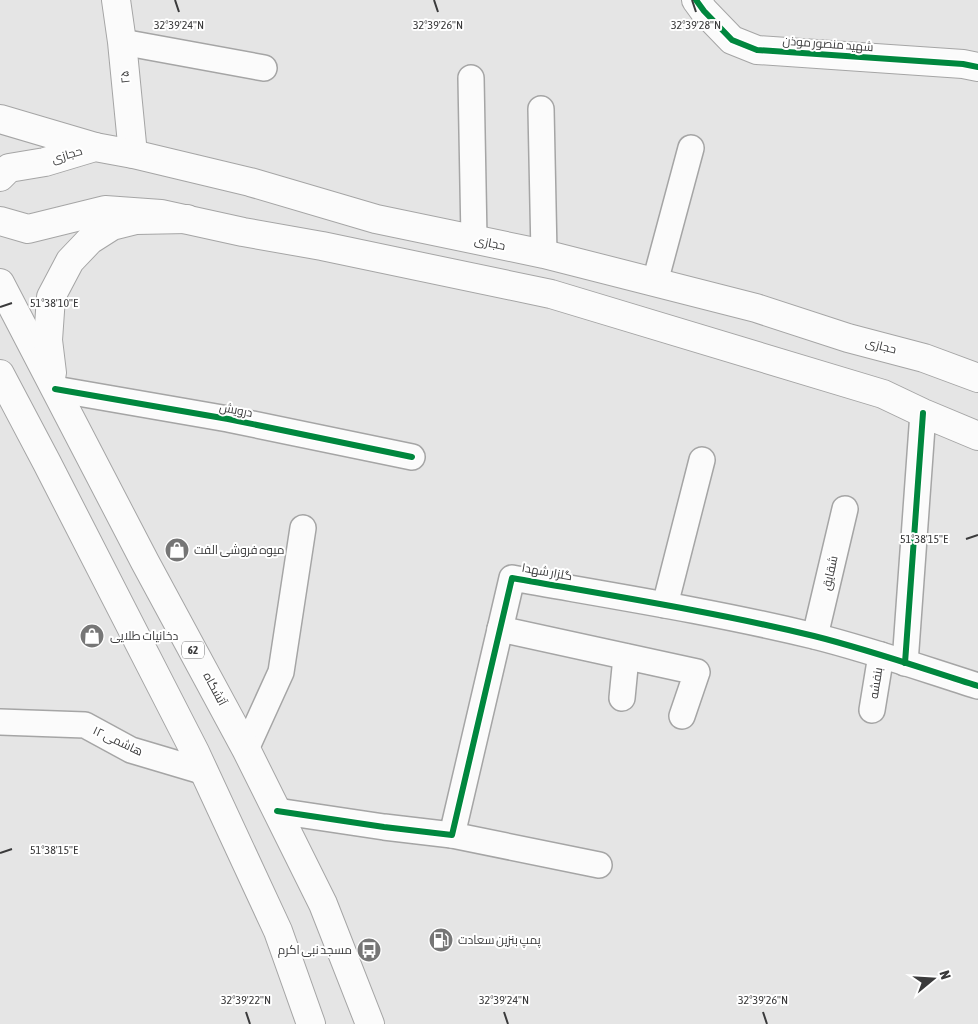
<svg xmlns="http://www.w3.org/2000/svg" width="978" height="1024" font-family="'Asap Condensed',Cairo,sans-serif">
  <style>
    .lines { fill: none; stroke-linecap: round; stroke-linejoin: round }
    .street-casing { stroke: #a5a5a5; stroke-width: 28 }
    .secondary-casing { stroke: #a5a5a5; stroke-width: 30 }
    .primary-casing { stroke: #a5a5a5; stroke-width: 30 }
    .street { stroke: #fbfbfb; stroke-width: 25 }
    .secondary { stroke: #fbfbfb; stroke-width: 28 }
    .primary { stroke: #fbfbfb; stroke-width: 28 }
    .cycleway-casing { stroke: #fff; stroke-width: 9 }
    .cycleway { stroke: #00873e; stroke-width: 6 }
    .ticks { fill: none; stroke: #3a3a3b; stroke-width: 2 }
    .labels { text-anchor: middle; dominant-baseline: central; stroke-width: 4; stroke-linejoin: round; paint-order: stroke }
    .shield { fill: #fff; stroke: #757576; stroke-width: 1 }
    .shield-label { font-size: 11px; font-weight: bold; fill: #3a3a3b }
    .street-label { font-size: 12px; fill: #3a3a3b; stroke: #fff }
    .poi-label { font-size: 12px; fill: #3a3a3b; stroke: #fff; text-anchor: start }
    .ticks-label { font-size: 12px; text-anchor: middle; fill: #3a3a3b; stroke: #fff; stroke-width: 4; stroke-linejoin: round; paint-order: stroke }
  </style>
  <rect width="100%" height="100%" fill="#e5e5e5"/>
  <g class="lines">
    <defs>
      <g id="street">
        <polyline points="122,42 264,68"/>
        <polyline points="471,78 474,239"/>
        <polyline points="541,109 544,254"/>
        <polyline points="655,282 691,148"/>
        <polyline points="55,389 228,419 412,457"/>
        <polyline points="665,605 702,460"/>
        <polyline points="500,629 697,672 682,716"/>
        <polyline points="815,636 845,509"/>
        <polyline points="905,663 923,413"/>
        <polyline points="622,698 626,657"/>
        <polyline points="872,710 881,655"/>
        <polyline points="0,722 85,725 131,750 205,772"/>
        <polyline points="246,749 281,672 303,528"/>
        <path d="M277,811L384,827L452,835L512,578C613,596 715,612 814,636C870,650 924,669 978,686"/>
        <polyline points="452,835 599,865"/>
      </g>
      <g id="secondary">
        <polyline points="116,0 122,42 133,154"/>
        <polyline points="696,0 704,11 732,40 757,50 963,64 978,67"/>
        <polyline points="0,177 9,168 45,162 95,147 133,154 250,182 376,219 544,254 756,308 848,338 924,358 978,378"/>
        <polyline points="0,221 28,229 105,210 161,214 243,232 322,246 551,294 883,394 923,413 978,436"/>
      </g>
      <g id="primary">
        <polyline points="0,119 95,147"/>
        <polyline points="0,283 145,562 246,749 323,904 370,1024"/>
        <polyline points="52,373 48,340 51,297 70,261 90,240 112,226 136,220 187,219"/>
        <polyline points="0,374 47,463 195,752 278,931 311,1024"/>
      </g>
    </defs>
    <use href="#street" class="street-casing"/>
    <use href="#secondary" class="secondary-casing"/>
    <use href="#primary" class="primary-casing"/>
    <use href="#street" class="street"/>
    <use href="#secondary" class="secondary"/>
    <use href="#primary" class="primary"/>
    <defs>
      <g id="cycleway">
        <polyline points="696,0 704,11 732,40 757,50 963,64 978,67"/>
        <polyline points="55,389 228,419 412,457"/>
        <polyline points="905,663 923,413"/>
        <path d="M277,811L384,827L452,835L512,578C613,596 715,612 814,636C870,650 924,669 978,686"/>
      </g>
    </defs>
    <use href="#cycleway" class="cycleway-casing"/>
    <use href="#cycleway" class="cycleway"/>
  </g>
  <path class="ticks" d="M175,0L179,12M434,0L438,12M692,0L696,12M0,307L12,303M966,539L978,535M0,853L12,849M246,1012L250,1024M504,1012L508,1024M763,1012L767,1024"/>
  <defs>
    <symbol id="shop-disc" viewBox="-11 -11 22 22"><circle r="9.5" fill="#767676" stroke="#fff"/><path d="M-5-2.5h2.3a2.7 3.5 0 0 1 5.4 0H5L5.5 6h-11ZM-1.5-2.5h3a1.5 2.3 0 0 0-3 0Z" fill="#fff"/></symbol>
    <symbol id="fuel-disc" viewBox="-11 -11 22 22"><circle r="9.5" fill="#767676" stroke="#fff"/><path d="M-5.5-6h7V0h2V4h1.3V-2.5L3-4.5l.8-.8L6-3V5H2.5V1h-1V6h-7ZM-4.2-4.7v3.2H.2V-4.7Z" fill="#fff"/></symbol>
    <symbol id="bus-disc" viewBox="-11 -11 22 22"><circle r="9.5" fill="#767676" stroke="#fff"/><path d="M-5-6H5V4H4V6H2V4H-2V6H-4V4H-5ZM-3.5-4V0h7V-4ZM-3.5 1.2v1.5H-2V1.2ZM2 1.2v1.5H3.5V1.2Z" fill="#fff"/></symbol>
  </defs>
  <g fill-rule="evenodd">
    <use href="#shop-disc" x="163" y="536" width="28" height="28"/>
    <use href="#shop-disc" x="78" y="622" width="28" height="28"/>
    <use href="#fuel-disc" x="427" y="926" width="28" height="28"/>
    <use href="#bus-disc" x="355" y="936" width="28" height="28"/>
  </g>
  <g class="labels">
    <rect class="shield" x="182" y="641.5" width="22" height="17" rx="4"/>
    <g class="shield-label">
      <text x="193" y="650">62</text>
    </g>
    <g class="street-label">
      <text transform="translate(828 44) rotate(4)">شهید منصور موذن</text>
      <text transform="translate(125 77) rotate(-96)">۲۵</text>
      <text transform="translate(67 155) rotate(-16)">حجازی</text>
      <text transform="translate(490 243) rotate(11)">حجازی</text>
      <text transform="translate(881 346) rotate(14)">حجازی</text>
      <text transform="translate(236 410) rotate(11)">درویش</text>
      <text transform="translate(547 572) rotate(10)">گلزار شهدا</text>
      <text transform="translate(830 573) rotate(-77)">شقایق</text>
      <text transform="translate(876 683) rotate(-81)">بنفشه</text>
      <text transform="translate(215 689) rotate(62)">آتشگاه</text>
      <text transform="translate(118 741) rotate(25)">۱۲ هاشمی</text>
    </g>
    <g class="poi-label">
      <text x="194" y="550">میوه فروشی الفت</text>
      <text x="110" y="636">دخانیات طلایی</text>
      <text x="458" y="940">پمپ بنزین سعادت</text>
      <text x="352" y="950" text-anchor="end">مسجد نبی اکرم</text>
    </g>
  </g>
  <g class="ticks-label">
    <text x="179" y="29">32°39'24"N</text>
    <text x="438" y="29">32°39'26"N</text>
    <text x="696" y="29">32°39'28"N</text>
    <text x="54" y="307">51°38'10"E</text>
    <text x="924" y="543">51°38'15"E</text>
    <text x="54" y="854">51°38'15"E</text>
    <text x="246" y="1004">32°39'22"N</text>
    <text x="504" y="1004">32°39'24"N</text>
    <text x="763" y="1004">32°39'26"N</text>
  </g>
  <g transform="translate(933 979) rotate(72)" stroke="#ffffff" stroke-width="4" paint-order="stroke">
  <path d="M0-4L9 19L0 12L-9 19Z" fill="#3a3a3b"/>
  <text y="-8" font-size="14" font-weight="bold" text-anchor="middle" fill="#3a3a3b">N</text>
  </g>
</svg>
